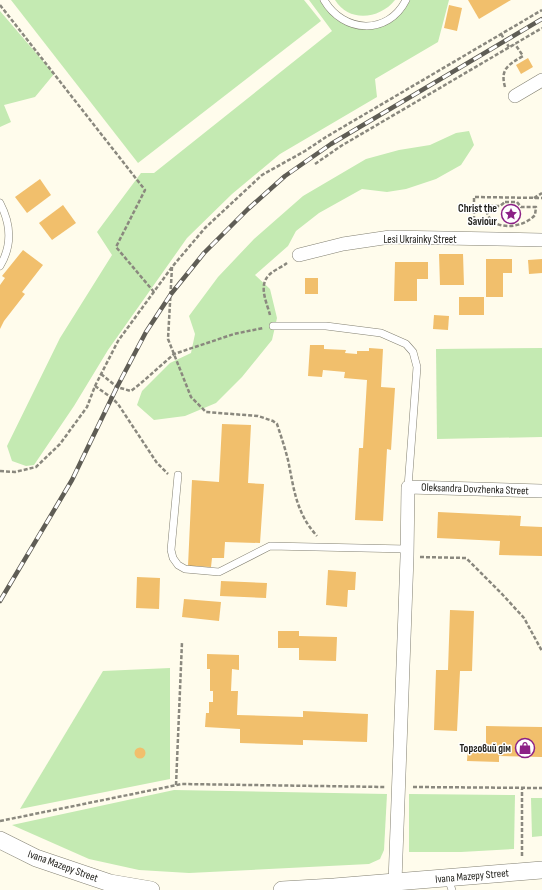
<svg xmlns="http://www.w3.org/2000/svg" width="542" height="890" font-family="'Sofia Sans Condensed',sans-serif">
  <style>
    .green { fill: #c4eab2 }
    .building { fill: #f1bf6c }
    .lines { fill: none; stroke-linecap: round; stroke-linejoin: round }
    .service-casing { stroke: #838072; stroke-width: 8 }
    .minor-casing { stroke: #838072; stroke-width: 14 }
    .tertiary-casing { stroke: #838072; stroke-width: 18 }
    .path { stroke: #8a887e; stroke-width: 2.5; stroke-dasharray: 4 2; stroke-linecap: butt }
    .service { stroke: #fff; stroke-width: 7 }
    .minor { stroke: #fff; stroke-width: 13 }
    .tertiary { stroke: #fff; stroke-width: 17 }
    .rail-casing { stroke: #5f5d55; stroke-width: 4.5 }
    .rail { stroke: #fff; stroke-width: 3; stroke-dasharray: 9; stroke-linecap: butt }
    .labels { text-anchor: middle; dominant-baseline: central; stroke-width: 3; stroke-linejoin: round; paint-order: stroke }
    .poi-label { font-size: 11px; font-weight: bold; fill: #24231e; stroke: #fff; text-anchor: end }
    .street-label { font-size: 11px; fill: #24231e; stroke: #fff }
  </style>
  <rect width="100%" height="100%" fill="#fffcec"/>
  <g class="green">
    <polygon points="11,0 304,0 321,21 138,163"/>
    <polygon points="309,0 321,0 341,22 350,26 361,28 402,12 409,0 449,0 438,42 375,79 377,97 280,154 232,194 187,238 108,350 74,406 34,465 26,466 12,461 7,446 60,338 112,255 97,232 141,173 154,173 332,31"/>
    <path d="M335,0H395C380,19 349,23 335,0Z"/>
    <polygon points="0,11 54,74 35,97 4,105 11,122 0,127"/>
    <polygon points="469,131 474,145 461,165 436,179 406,189 387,192 362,189 319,213 296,231 288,246 255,275 270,289 277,318 272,340 242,377 216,403 185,416 154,420 137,405 142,391 170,363 191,353 195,334 189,316 218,277 254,239 303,196 366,159 399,150 430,145 456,133"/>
    <polygon points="542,348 542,437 437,439 436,349"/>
    <polygon points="170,668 170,779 20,809 103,671"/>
    <polygon points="174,790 387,794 384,850 380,859 369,864 189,873 139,870 89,859 12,825"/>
    <polygon points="409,794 515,795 514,849 461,852 409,852"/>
    <polygon points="531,798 542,798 542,836 532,837"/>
  </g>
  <g class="building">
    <polygon points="468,0 511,0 479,19"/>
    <polygon points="449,5 462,8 457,31 444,28"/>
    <polygon points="528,58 533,67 521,74 516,65"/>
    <polygon points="40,179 51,195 27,213 15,197"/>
    <polygon points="63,205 76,223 52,240 39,223"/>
    <polygon points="507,210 514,211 514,218 507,217"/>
    <polygon points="23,250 43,265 22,292 25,294 4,321 0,329 0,285 5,278 2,276"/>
    <polygon points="439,254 463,254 464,285 440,285"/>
    <polygon points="486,259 512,259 512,273 503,273 503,297 486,297"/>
    <polygon points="542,259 542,273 529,274 528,260"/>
    <polygon points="395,262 428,262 428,279 417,279 417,301 394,301"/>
    <rect x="305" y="278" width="13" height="16"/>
    <rect x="459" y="297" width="25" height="18"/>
    <polygon points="434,315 449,316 448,330 433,329"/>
    <polygon points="310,345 324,345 324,349 346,350 345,353 357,354 357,351 369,351 369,348 383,349 381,387 395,388 391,450 387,449 383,521 355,520 359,448 363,448 367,380 344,378 345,372 323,370 322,377 308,376"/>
    <polygon points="222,424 251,425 248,483 264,484 260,543 225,542 224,558 212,558 211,567 188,566 192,480 219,482"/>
    <polygon points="438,512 521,516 520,526 542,527 542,556 499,555 500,541 437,538"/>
    <polygon points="328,570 356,572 355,590 348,590 347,607 326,605"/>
    <polygon points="137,577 160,578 159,609 136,608"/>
    <polygon points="221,581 267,583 266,598 220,596"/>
    <polygon points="184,599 221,602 219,621 182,617"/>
    <polygon points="450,610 474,611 472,671 460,671 457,731 434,730 436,670 448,670"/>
    <polygon points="278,631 299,631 299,636 337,637 336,661 299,660 299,648 278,648"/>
    <polygon points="207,654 239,655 239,670 232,669 231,691 238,691 237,715 303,717 303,711 368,714 367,742 303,740 303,745 240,743 240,729 205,727 206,713 209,713 209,702 213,702 213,691 210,691 210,669 207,669"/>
    <polygon points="486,726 542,727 542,757 499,756 499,762 467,761 468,747 486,747"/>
    <circle cx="140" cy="753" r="5.5"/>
  </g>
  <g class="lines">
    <defs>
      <g id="service">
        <path d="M324,0C343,33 388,36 406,0"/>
        <path d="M0,203C11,224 12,246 0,266"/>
        <polyline points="273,326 326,326 381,333 406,344 413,352 417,367 408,487"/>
        <polyline points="178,475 171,550 173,558 178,565 185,569 219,572 270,546 407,549"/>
        <polyline points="448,878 452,890"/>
      </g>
      <g id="minor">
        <polyline points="515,96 542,80"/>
        <polyline points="299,255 343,244 390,237 542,240"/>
        <polyline points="395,882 407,557 408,487 542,491"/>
      </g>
      <g id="tertiary">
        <polyline points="0,840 36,858 110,883 151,890"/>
        <polyline points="282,890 334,887 542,870"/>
      </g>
    </defs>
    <use href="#service" class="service-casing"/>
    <use href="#minor" class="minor-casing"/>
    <use href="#tertiary" class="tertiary-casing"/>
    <g class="path">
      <polyline points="0,5 145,190 116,247 154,292"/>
      <polyline points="501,34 509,47"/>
      <path d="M505,87C500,69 508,65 523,56L515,44"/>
      <polyline points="315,164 341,146 542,28"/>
      <polyline points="534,198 542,193"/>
      <path d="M505,202H517L521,207H536L535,215C522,230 486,232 486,206H500Z"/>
      <circle cx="511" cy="214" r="7"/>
      <polyline points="474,226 474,197 542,198"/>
      <path d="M172,267L168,339L191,397L206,412L258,416L273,421L277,424C281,436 285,448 288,460C294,489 296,513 317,536"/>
      <path d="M270,315C267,303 258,286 269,275C274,270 282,267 287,263"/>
      <polyline points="101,374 117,387 131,391 140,384 174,354 234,334 263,328"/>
      <polyline points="95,386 112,398 118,404 157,463 168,474"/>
      <polyline points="0,471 15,472 36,467 60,444 87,407 95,386 118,341 172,267 205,228 262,175 305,151 326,137 542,10"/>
      <polyline points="420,557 466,558 502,594 524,618 542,651"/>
      <polyline points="176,785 182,642"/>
      <polyline points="413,787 542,788"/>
      <polyline points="0,821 182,784 386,787"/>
      <polyline points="522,856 522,789"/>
    </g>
    <use href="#service" class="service"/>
    <use href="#minor" class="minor"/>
    <use href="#tertiary" class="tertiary"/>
    <defs>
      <polyline id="rail" points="0,601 72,480 117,387 146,332 171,294 204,253 248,209 285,176 331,144 542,19"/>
    </defs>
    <use href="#rail" class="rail-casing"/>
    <use href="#rail" class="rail"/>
  </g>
  <defs>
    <symbol id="sight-ring" viewBox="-11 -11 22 22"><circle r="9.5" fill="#fff" stroke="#8c2186" stroke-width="1.5"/><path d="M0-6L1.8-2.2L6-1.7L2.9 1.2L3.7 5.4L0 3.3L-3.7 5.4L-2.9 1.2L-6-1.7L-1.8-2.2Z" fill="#8c2186"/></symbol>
    <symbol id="shop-ring" viewBox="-11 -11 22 22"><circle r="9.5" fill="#fff" stroke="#8c2186" stroke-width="1.5"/><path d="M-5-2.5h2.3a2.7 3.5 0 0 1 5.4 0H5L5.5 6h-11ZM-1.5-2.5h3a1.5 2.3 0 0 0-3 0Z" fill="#8c2186"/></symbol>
  </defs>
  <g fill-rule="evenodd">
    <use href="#sight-ring" x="500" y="203" width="22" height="22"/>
    <use href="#shop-ring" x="514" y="737" width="22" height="22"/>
  </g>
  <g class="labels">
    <g class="poi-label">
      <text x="497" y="208">Christ the<tspan x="497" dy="13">Saviour</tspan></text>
      <text x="511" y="748">Торговий дім</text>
    </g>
    <g class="street-label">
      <text x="420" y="239">Lesi Ukrainky Street</text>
      <text transform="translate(475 489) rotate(2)">Oleksandra Dovzhenka Street</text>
      <text transform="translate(63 866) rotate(20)">Ivana Mazepy Street</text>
      <text transform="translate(472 876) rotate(-5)">Ivana Mazepy Street</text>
    </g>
  </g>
</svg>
